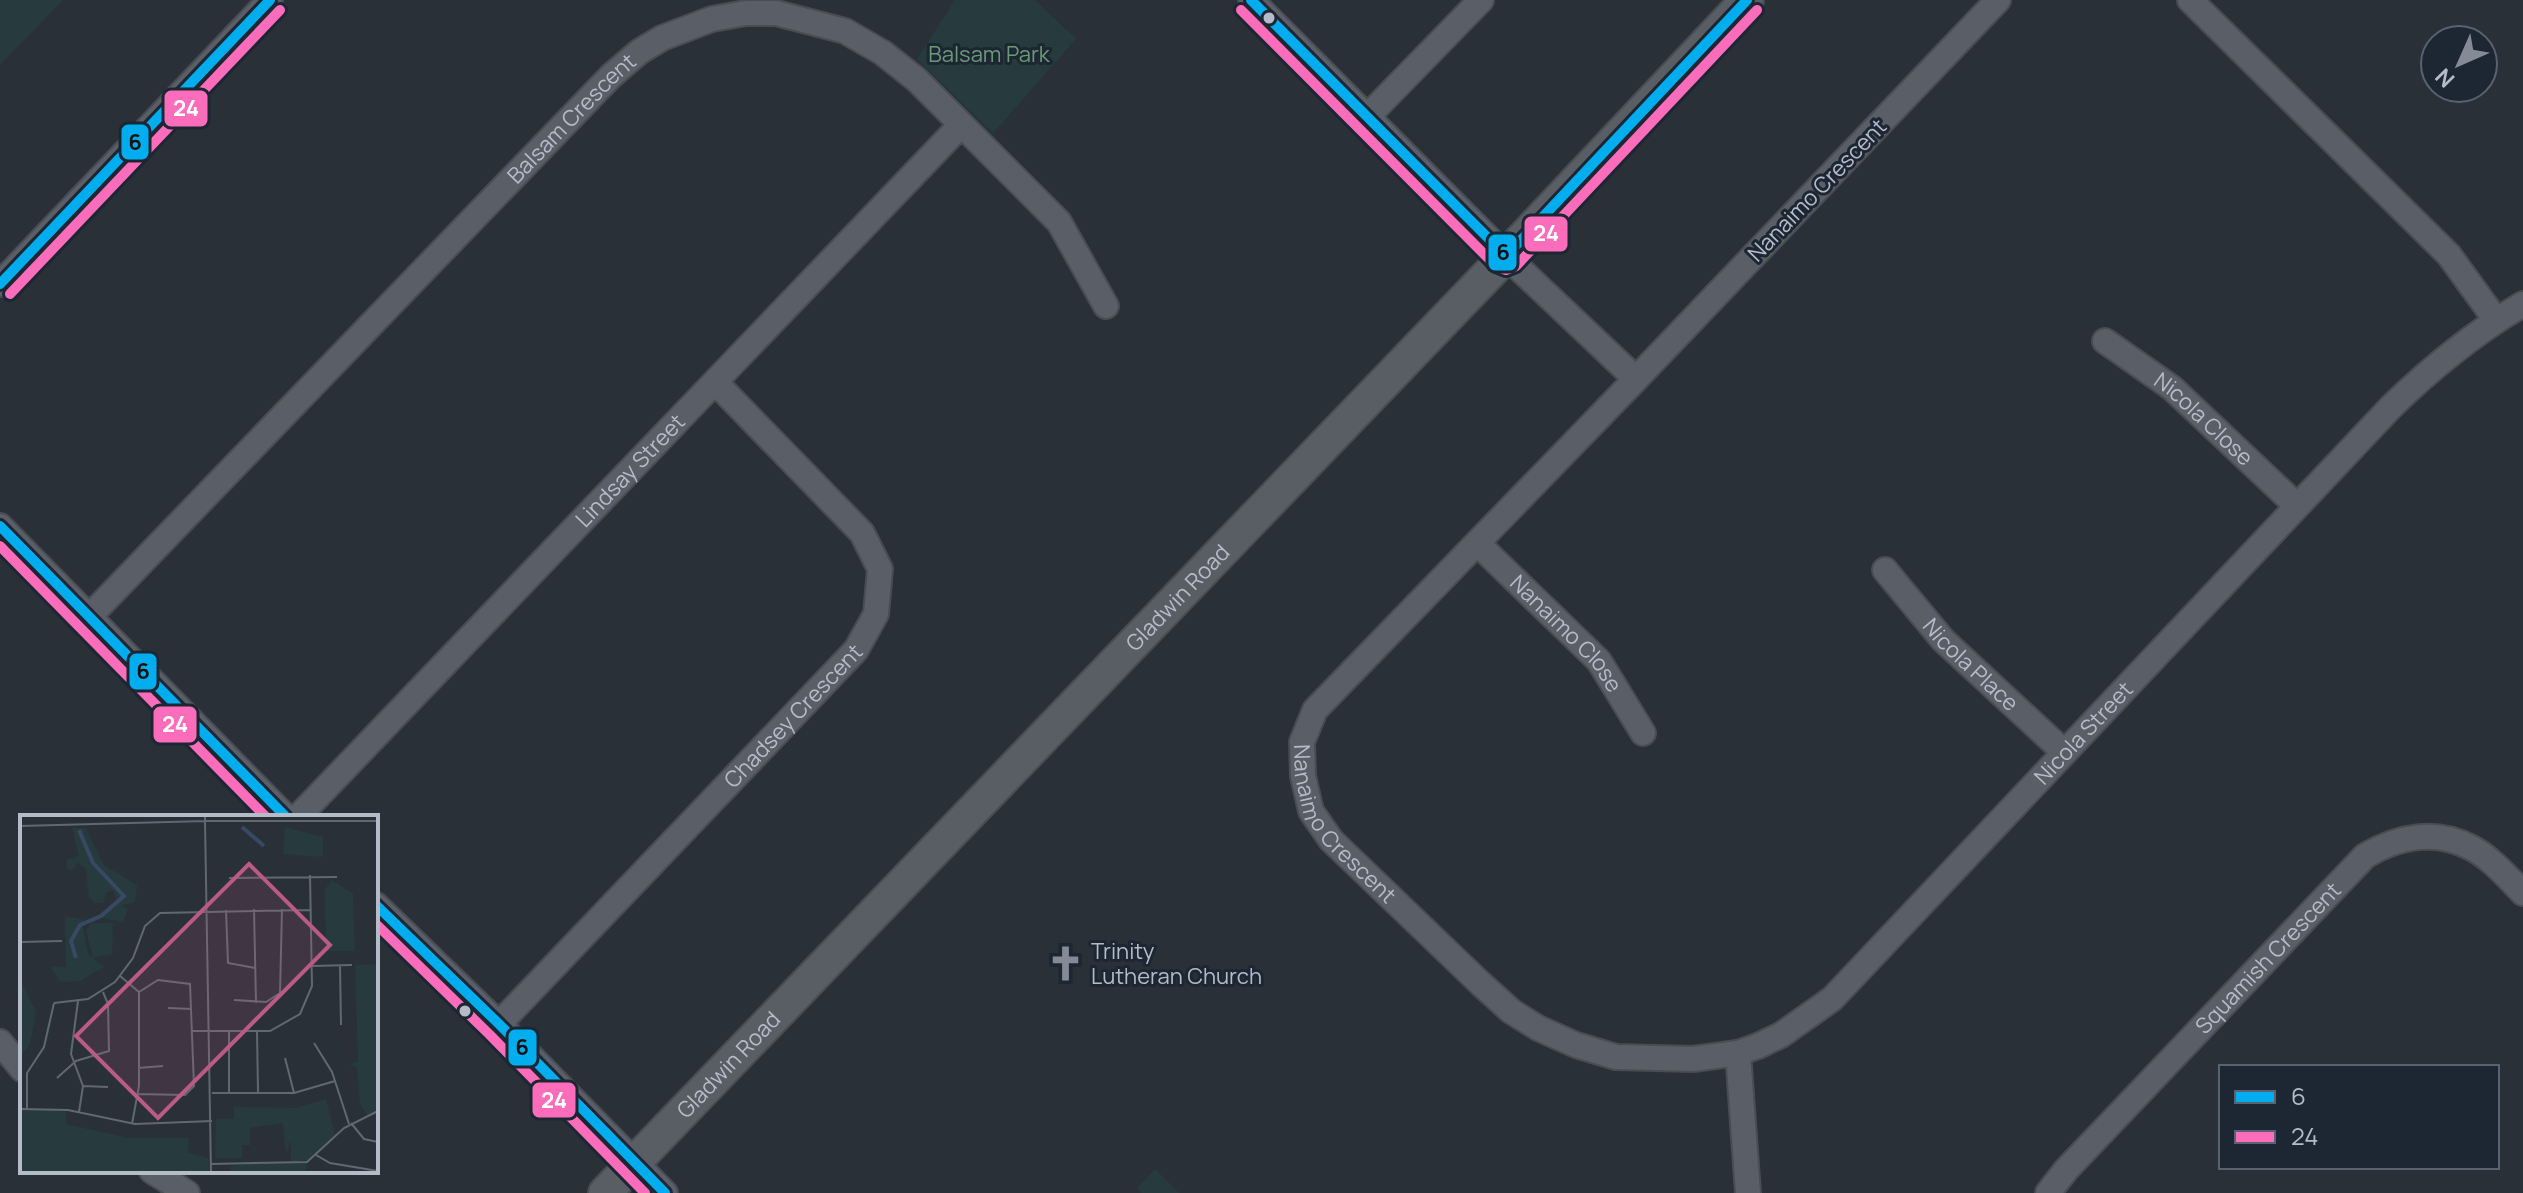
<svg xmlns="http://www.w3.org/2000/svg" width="2523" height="1193" font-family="Manrope,sans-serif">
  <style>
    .green { fill: #273a3e }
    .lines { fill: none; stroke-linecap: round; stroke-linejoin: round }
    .minor-casing { stroke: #484c53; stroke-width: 28 }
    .secondary-casing { stroke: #484c53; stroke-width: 36 }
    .minor { stroke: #5a5e66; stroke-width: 24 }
    .secondary { stroke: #595d64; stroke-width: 32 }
    .bus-1-casing { stroke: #1d2633; stroke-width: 16 }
    .bus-2-casing { stroke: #1d2633; stroke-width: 16 }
    .bus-1 { stroke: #00aeef; stroke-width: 10 }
    .bus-2 { stroke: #fb6cba; stroke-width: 10 }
    .bus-dot { fill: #b4bcc9; stroke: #1d2633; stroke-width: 3 }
    .labels { text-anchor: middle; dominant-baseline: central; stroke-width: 6; stroke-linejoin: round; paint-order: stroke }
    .park-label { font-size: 22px; fill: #6b9a76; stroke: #1d2633 }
    .street-label { font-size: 22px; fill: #b4bcc9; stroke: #1d2633 }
    .poi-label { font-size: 22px; fill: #b4bcc9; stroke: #1d2633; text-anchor: start }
    .inset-river { fill: none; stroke: #384963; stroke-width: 4 }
    .inset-road { fill: none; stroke: #616872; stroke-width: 2 }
    .view { fill: #bc5a87; fill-opacity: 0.15; stroke: #bc5a87; stroke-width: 4 }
    .inset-edge { fill: none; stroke: #b4bcc9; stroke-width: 4 }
    .line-badge { stroke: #1d2633; stroke-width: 3 }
    .badge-label { font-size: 22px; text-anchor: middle; font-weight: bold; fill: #fff }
    .pale-badge-label { font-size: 22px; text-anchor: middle; font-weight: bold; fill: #111 }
  </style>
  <rect width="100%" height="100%" fill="#2a3038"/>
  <g class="green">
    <polygon points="0,0 63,0 0,65"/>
    <polygon points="955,0 1035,0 1076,39 993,133 917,59"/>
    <polygon points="1155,1169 1179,1193 1142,1193 1137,1188"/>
  </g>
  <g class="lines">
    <defs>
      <g id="minor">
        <polyline points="1251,0 1506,256 1636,379"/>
        <path id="s1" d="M1998,0L1636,379L1315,710L1302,742L1303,776L1311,811L1331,840L1480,983L1511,1011L1538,1028L1576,1045L1616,1057L1693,1059L1738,1053L1758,1046L1781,1035L1832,999L2391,407C2432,367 2474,333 2523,304"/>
        <polyline points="2190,0 2449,255 2496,320"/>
        <polyline points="1366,118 1481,0"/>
        <polyline points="0,284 270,0"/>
        <path id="s2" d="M2105,341L2172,388L2297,506"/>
        <polyline points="0,526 286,817"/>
        <path id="s3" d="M1478,544L1599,661L1643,733"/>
        <path id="s4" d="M1885,570L1943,640L2064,752"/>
        <path id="s5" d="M89,617L611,76L639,52L662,38L712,19L746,13H776L845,31L883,53L917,80L1059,222L1106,306"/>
        <path id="s6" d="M298,817L961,125"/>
        <polyline points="376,905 499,1024 665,1193"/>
        <path id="s7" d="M499,1024L856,650L876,614L880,569L862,533L716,383"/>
        <polyline points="0,1042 22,1069"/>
        <polyline points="1738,1053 1748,1193"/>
        <polyline points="152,1171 187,1193"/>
        <path id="s8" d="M2048,1193L2066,1170L2365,856C2398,836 2436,829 2472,848C2491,858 2508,878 2523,893"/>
      </g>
      <g id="secondary">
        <path id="s9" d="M605,1193L1506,256L1747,0"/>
      </g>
    </defs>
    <use href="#minor" class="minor-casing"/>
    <use href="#secondary" class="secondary-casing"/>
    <use href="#minor" class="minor"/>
    <use href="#secondary" class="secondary"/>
    <defs>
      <g id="bus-1">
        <polyline points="1251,0 1506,256 1747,0"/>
        <polyline points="0,284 270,0"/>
        <polyline points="0,526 286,817"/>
        <polyline points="376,905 499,1024 665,1193"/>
      </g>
      <g id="bus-2">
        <polyline points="1241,10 1496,266 1506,270 1516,266 1757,10"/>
        <polyline points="10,294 280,10"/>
        <polyline points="0,546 266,817"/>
        <polyline points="376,924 489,1034 645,1193"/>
      </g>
    </defs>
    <use href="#bus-1" class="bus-1-casing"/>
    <use href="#bus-2" class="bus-2-casing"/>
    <use href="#bus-1" class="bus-1"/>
    <use href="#bus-2" class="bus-2"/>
  </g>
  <defs>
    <symbol id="church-bare" viewBox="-9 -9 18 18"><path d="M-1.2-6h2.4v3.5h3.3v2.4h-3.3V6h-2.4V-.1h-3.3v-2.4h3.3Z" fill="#848b96" stroke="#1d2633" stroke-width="2.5" paint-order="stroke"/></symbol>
  </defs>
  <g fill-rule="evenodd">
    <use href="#church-bare" x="1040" y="938" width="51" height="51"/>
  </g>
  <g class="bus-dot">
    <circle cx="1269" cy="18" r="7"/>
    <circle cx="465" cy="1011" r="7"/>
  </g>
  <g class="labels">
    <g class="park-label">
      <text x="989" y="54">Balsam Park</text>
    </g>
    <g class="street-label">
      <text stroke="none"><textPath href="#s5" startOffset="694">Balsam Crescent</textPath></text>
      <text transform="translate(1817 190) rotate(-46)">Nanaimo Crescent</text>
      <text stroke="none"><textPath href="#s2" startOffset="126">Nicola Close</textPath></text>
      <text stroke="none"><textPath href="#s6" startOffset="480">Lindsay Street</textPath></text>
      <text stroke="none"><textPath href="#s9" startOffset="826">Gladwin Road</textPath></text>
      <text stroke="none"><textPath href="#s3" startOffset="126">Nanaimo Close</textPath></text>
      <text stroke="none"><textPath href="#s4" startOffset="128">Nicola Place</textPath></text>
      <text stroke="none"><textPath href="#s7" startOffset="426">Chadsey Crescent</textPath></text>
      <text stroke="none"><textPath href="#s1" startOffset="2086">Nicola Street</textPath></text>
      <text stroke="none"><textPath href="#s1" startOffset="1116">Nanaimo Crescent</textPath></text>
      <text stroke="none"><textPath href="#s8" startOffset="322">Squamish Crescent</textPath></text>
      <text stroke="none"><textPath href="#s9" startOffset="178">Gladwin Road</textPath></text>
    </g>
    <g class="poi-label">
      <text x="1091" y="951">Trinity<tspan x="1091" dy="25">Lutheran Church</tspan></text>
    </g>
  </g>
  <g transform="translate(20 815)">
    <rect width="358" height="358" fill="#2a3038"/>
    <path d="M265,12L303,22V42L263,39ZM52,13H66L84,50L117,70L115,87L100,91L108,94L103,107L77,102L97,89L94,76L87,77L83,88H75L69,83L66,54L58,48L51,56L47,53V45L59,41ZM312,65L333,79L335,136H306L305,74ZM45,101L70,106L63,112L68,139L84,152L60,166L40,167L31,152H46ZM71,108H93L92,139L73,143L66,116ZM358,149V296L347,300L340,289L337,253L330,249L338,246L335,150ZM0,164L16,197L10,230L0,241ZM306,284L315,320L287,345L271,347V325L266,339L263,308L230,313V330H222V343H195L196,304H214V292L276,293ZM0,295H46V309L109,323H169L168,338L188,343L189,358H0ZM233,348H287L286,358H211V351Z" fill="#273a3e"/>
    <path class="inset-river" d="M222,12L244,31M56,143L51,126L60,110L81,101L104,81L73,48L59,15"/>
    <path class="inset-road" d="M185,0V6H358M0,11L185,6L191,358M209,63L317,62M234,94L236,188M206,95L208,148L235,153M0,127L42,126M292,151L332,150M320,151L321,210M100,161L119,177M214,185L246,187L260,178L262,94M58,186L51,239L63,271L59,297M34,188L68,184L95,167L113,143L125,111L140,98L290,95M148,193L172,194M172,216H250L280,199L292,171L290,60M209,216V277M237,216L238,277M294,228L312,257L329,309M265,243L274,278M118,253L143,251M37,263L56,246L89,236L88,189L83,177M63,271L88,272M192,278H274L315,266M118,279L165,280L174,271L170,169L138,165L119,177M0,294L48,295L115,309L192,306M7,294V258L24,232L34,188M331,308L344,324L358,327M112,309L119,271V177M296,340L310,348L358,356M191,349L287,347L324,313L358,296"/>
    <path class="view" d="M229,49L310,130L138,303L56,221Z"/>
    <rect width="358" height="358" class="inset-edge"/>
  </g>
  <g class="line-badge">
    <rect x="163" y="89" width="46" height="39" rx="8" fill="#fb6cba"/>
    <rect x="120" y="123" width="30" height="38" rx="8" fill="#00aeef"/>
    <rect x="1523" y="215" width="46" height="38" rx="8" fill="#fb6cba"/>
    <rect x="1487" y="233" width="31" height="39" rx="8" fill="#00aeef"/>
    <rect x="128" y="652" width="30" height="39" rx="8" fill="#00aeef"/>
    <rect x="152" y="705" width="46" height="39" rx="8" fill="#fb6cba"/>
    <rect x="507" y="1028" width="31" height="39" rx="8" fill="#00aeef"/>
    <rect x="531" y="1081" width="46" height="38" rx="8" fill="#fb6cba"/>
  </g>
  <g class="badge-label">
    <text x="186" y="116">24</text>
    <text x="1546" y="241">24</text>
    <text x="175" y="732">24</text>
    <text x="554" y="1108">24</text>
  </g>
  <g class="pale-badge-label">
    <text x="135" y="150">6</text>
    <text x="1503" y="260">6</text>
    <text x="143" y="679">6</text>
    <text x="522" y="1055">6</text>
  </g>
  <rect x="2219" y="1065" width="280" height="104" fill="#1d2633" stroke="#59626f" stroke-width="2"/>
  <rect x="2235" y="1091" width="40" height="12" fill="#00aeef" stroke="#59626f" stroke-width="2"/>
  <text x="2291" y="1105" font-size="24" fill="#b4bcc9">6</text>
  <rect x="2235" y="1131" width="40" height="12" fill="#fb6cba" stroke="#59626f" stroke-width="2"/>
  <text x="2291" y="1145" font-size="24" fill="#b4bcc9">24</text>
  <g transform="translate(2459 64) rotate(225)"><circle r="38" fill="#1d2633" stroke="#59626f" stroke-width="2"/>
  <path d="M0-6L14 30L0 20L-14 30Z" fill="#848b96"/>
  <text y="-12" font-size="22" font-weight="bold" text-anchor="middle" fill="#b4bcc9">N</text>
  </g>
</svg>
